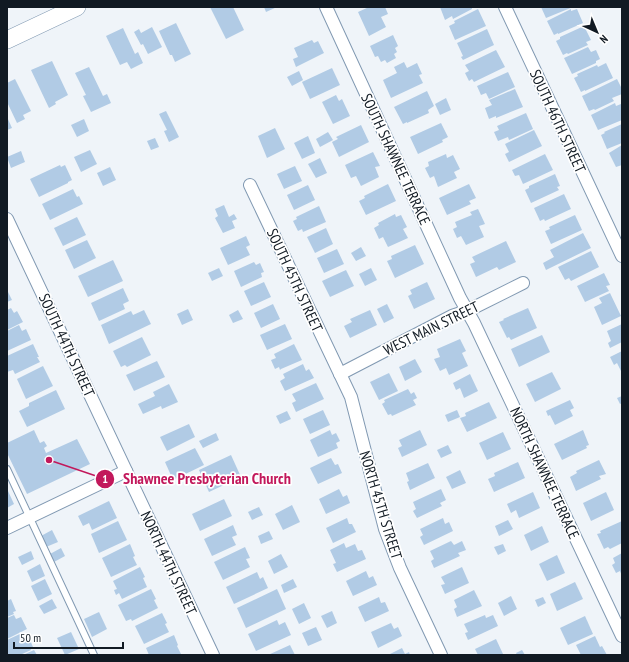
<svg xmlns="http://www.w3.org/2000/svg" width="629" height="662" font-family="'PT Sans Narrow',sans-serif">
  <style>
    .building { fill: #b1cbe5 }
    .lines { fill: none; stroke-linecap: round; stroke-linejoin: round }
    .lane-casing { stroke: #8199b2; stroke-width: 8 }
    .street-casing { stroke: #8199b2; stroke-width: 14 }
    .secondary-casing { stroke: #8199b2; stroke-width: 18 }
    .lane { stroke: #fff; stroke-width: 6 }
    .street { stroke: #fff; stroke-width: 12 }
    .secondary { stroke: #fff; stroke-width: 17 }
    .labels { text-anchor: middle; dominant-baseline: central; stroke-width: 3.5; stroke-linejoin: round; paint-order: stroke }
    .street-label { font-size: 15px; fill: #111a23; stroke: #fff }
    .leader { fill: none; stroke: #c2185b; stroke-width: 1.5 }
    .callout-dot { fill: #c2185b; stroke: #fff; stroke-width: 1.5 }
    .mark-label { font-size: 12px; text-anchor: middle; font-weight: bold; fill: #fff }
    .callout-label { font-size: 16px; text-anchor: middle; font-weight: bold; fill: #c2185b; stroke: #fff; stroke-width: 3.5; stroke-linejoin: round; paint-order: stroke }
  </style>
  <rect width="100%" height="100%" fill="#eff4f9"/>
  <g class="building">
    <polygon points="210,7 233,7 244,30 226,39"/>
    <polygon points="264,7 277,7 266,12"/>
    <polygon points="369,7 385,7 388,14 381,17 386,27 369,36 358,12"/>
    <polygon points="440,7 475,7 472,8 472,9 453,19 452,16 445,20"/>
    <polygon points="541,7 573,7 546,18"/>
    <polygon points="478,9 486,26 455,40 449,26 455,23 454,21"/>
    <polygon points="571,9 571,11 577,9 583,23 558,34 558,33 554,35 547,21"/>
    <polygon points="176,23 191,54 175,62 172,55 170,55 159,31"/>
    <polygon points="584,26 591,40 586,42 588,45 568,54 567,53 563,55 556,41 560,39 560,37"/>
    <polygon points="152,27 162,47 148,54 143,44 141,45 134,32 139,29 141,33"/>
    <polygon points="123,28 135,54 138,52 143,63 131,69 127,62 120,65 106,36"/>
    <polygon points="487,29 494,45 463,60 461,57 463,56 457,43"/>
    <polygon points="393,35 398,46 395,48 397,52 394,54 396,58 387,63 385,60 381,62 378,56 375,57 370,46"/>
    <polygon points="312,40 314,43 318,41 324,53 296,67 293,59 298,57 294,48"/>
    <polygon points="588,47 591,52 596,50 600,59 596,61 596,63 572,74 564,58"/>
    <polygon points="496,50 505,67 474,82 472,79 469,81 465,73 469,71 465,65"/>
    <polygon points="52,61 68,95 55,102 56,104 49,108 31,70"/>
    <polygon points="404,62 407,68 417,63 422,74 419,75 423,83 391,98 383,80 397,73 394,67"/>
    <polygon points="606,63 613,78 585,91 585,90 581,92 574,78 578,76 577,74 597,65 598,67"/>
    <polygon points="89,67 103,96 107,94 111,103 91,112 83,96 86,95 75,73"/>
    <polygon points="332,68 340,85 310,99 302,82"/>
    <polygon points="299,71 303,80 292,86 287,77"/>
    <polygon points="508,72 515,87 489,99 486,93 481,95 477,86"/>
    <polygon points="15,79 31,111 23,115 25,119 17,123 7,102 7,83"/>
    <polygon points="617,79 622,89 622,94 612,98 614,101 595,110 594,109 589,111 582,96"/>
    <polygon points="515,89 523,107 496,118 496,116 489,119 485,108 492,105 489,100"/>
    <polygon points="427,91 434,106 428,110 429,113 407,123 407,122 403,124 394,107"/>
    <polygon points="336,95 339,101 342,99 350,116 333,124 322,102"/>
    <polygon points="446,98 451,110 440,115 435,104"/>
    <polygon points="615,103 616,106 621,104 622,105 622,120 598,130 591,115"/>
    <polygon points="166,111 179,137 169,142 164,131 167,130 159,114"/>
    <polygon points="526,113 533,129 509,140 508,137 498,141 494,132 499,130 497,126"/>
    <polygon points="7,117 12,128 7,130"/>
    <polygon points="84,119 89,131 77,137 71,125"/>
    <polygon points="441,123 448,137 442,140 443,142 418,154 410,137"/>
    <polygon points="622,124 622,143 607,149 601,135 605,133 604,132"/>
    <polygon points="361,125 369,142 339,157 332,142 338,139 336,137"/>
    <polygon points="275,128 285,149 267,158 258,136"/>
    <polygon points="534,130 542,146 509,162 505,154 509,152 505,144"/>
    <polygon points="328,132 333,140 320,147 316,139"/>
    <polygon points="308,136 315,153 302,159 294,143"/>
    <polygon points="155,138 159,147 151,150 147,141"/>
    <polygon points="622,145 622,165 616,167 609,153"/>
    <polygon points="90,150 97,164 81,172 74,157"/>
    <polygon points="21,151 25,162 11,168 7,157"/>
    <polygon points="373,152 380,166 375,167 379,177 361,186 356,176 351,178 345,165"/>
    <polygon points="446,154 447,158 453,155 460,169 454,172 457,178 438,187 434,176 430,178 425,168 429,166 428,162"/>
    <polygon points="545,154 553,170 523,184 519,175 515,176 512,170"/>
    <polygon points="320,158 327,173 316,178 308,164"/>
    <polygon points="60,165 61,167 65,165 72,180 68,182 68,183 39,197 30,179"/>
    <polygon points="295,166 302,181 284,189 277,174"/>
    <polygon points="110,167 116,180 103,186 97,173"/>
    <polygon points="555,174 560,186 557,187 559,190 531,203 525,190 529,188 529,186"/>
    <polygon points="388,184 396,201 366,215 359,201 365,198 364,196"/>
    <polygon points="469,184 476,198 469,201 471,204 447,215 439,198"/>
    <polygon points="308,185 315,200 294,210 287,195"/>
    <polygon points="73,189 77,197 79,196 83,204 50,220 42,204"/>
    <polygon points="564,194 571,209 545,221 544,219 540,221 534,208"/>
    <polygon points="224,205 229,217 234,214 237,219 232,221 235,228 223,233 215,218 218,216 215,209"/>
    <polygon points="319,206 326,222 303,232 302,229 298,231 293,221 297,219 296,217"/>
    <polygon points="478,209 485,224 479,226 484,237 466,245 461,236 457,238 453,229 457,227 455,222 472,215 470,212"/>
    <polygon points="395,214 396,217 401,215 407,227 403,229 408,238 388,247 383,237 379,239 374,228 379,225 378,223"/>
    <polygon points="575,215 582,230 551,244 545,231 550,229 549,227"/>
    <polygon points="77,217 86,235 63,246 54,228"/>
    <polygon points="326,228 333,244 315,253 307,237"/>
    <polygon points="583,233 591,248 546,270 543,263 554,257 550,250"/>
    <polygon points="246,236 250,245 246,247 250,255 228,265 220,248"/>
    <polygon points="87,240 96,258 74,269 65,250"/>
    <polygon points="506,241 516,262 499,270 497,267 476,277 470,264 475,262 472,257"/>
    <polygon points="415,245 424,264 395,278 387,261 392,259 391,256"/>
    <polygon points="361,247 366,256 356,261 351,253"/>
    <polygon points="337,249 344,264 324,273 317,258"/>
    <polygon points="591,251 599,267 571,281 569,278 565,280 558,267"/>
    <polygon points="113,260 123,281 88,297 78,276"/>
    <polygon points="254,262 256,265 260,263 264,272 261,273 262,277 241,287 234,271"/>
    <polygon points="219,268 223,276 212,281 208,273"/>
    <polygon points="371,268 377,280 365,286 359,274"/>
    <polygon points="346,270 354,286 330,297 322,281"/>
    <polygon points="604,273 610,285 606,286 609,291 585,302 577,286"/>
    <polygon points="264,282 271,297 251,306 244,291"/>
    <polygon points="427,282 435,299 414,309 408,296 412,294 410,290"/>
    <polygon points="123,288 129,301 123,304 125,309 99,321 91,303"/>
    <polygon points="7,290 12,300 7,302"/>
    <polygon points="610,293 621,316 602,325 594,307 602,303 599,298"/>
    <polygon points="273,304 280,319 261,328 254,313"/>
    <polygon points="387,304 394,318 384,323 377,309"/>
    <polygon points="11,308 14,313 17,311 23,322 7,330 7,310"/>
    <polygon points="528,308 537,328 511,340 509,337 507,338 499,322 504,320 503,319"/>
    <polygon points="188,309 193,320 182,325 177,314"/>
    <polygon points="144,310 151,324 109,344 101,325 131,311 133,315"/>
    <polygon points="238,310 243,319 233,323 229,315"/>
    <polygon points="370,310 377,325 350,338 344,326 352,322 350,319"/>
    <polygon points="285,324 292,339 267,350 260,335"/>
    <polygon points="622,324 622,342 610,348 608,343 611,341 607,331"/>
    <polygon points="19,325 22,331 26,329 31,340 7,351 7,331"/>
    <polygon points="542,335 550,352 519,367 511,349"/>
    <polygon points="142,337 151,355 127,367 125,365 121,367 113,351"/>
    <polygon points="460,339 466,351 462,353 468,366 449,375 446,368 440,371 434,359 440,357 437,349"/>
    <polygon points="33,344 39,357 37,357 40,362 15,374 13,370 7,372 7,356"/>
    <polygon points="294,344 302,360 281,369 280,370 279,367 275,369 271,360 276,358 274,354"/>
    <polygon points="622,351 622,373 617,363 614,365 610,357"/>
    <polygon points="415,359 422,372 405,381 399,367"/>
    <polygon points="157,361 165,377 134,391 126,375"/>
    <polygon points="303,364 306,371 309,369 314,378 285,391 280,381 285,378 283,374"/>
    <polygon points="43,366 53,386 26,399 17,379"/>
    <polygon points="552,372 561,389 535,402 526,384"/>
    <polygon points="389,373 398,391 379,400 370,382"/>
    <polygon points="470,374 478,391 464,398 460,388 456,390 453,383"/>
    <polygon points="316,383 324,399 296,412 292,403 296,401 292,394"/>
    <polygon points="169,384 178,402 162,409 161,406 143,414 138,404 155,396 153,392"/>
    <polygon points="408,389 411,394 414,392 417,398 413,400 416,405 392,416 391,414 388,415 382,404 385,402 384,400"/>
    <polygon points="56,390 65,409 27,427 19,411 29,406 29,403"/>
    <polygon points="622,396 622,403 620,404 617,398"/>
    <polygon points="570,400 574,408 570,410 573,416 555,425 550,415 548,416 546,411"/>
    <polygon points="489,402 497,418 467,432 460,418 466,416 465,413"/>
    <polygon points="323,410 330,425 310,434 303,419"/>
    <polygon points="457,410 460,417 448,422 445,415"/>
    <polygon points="287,411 291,419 280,424 276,416"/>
    <polygon points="189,424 195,437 167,451 160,437"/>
    <polygon points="34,430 40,443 44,441 47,446 44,448 46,453 77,439 90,464 27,494 7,453 7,443"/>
    <polygon points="330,430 332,435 336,433 340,441 336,443 338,448 318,457 310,440"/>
    <polygon points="420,430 427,445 402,457 398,448 402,446 399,440"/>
    <polygon points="583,430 589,445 586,446 587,448 562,460 554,444"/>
    <polygon points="503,432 511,449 487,460 479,443"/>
    <polygon points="216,433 219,440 203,448 199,441"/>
    <polygon points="448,445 452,453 441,458 437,450"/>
    <polygon points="195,448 204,465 173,480 165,462"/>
    <polygon points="231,455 241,477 209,492 199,470"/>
    <polygon points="331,458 335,465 338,464 342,473 318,484 310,468"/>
    <polygon points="599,460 606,474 599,476 601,479 576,491 570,477 577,473 576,471"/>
    <polygon points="518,462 525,478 494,492 488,479 495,476 494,473"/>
    <polygon points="428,463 435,478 410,490 407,482 409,481 406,473"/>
    <polygon points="460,470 466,483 452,489 446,477"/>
    <polygon points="339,489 343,497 347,495 350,503 326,514 319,499"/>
    <polygon points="441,489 446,500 440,503 442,506 417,518 413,511 416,509 413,502"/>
    <polygon points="8,491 14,504 7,508 7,492"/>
    <polygon points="533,492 540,508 519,518 516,510 511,513 507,504"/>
    <polygon points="606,492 614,510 591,521 583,503"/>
    <polygon points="224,499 232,516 200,531 192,514"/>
    <polygon points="109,501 117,518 92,530 89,523 83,526 78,516"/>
    <polygon points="292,505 300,522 283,530 275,514"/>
    <polygon points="259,507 263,515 252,520 248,512"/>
    <polygon points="347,518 349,524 352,524 356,532 333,543 326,528"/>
    <polygon points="443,518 445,524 449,522 453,531 424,545 420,537 423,535 420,529"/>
    <polygon points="508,520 513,529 499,536 495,526"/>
    <polygon points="118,521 127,540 99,553 91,534"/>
    <polygon points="622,521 622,543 610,549 608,547 604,549 597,534 601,533 600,531 602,530"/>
    <polygon points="233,525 237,535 232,537 236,545 212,556 204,539"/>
    <polygon points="542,526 549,542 531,551 524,535"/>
    <polygon points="52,530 58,542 46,547 41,536"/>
    <polygon points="269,531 273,539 261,544 258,536"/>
    <polygon points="451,541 454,545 462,541 466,550 458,553 460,556 434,568 431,561 434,559 430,551"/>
    <polygon points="344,543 346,548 355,544 358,551 362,550 366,559 337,572 333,564 336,563 330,550"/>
    <polygon points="130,544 135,556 133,557 137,565 111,577 102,558"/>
    <polygon points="503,544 506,551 498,555 494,547"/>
    <polygon points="245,547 250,558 246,559 250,567 223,580 214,562"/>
    <polygon points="61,548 65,556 54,562 50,554"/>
    <polygon points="31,551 34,559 22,565 18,557"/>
    <polygon points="622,553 622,576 620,571 616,573 612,565 615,563 613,558"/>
    <polygon points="281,554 288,567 274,574 268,561"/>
    <polygon points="557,555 565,573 547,581 539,564"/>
    <polygon points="40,564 45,576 32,582 27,571"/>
    <polygon points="140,567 145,577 143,578 147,587 122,599 119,593 116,595 114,590 117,589 113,581"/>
    <polygon points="462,567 469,583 445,594 441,585 445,584 441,577"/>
    <polygon points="366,571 369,578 373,576 377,585 353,596 346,581"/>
    <polygon points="257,572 260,579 263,577 268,588 234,604 226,587"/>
    <polygon points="45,579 52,594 38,601 31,586"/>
    <polygon points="293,579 297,587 284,593 281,585"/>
    <polygon points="575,582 583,599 557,611 550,594"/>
    <polygon points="151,589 156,599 154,600 158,608 132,621 131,619 126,621 118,605"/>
    <polygon points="277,589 286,609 246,628 237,608"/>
    <polygon points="474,590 482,606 457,617 454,609 457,607 454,600"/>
    <polygon points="511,596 517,609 504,616 498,603"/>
    <polygon points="379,597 381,603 385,602 389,611 365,622 358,607"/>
    <polygon points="543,597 546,603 538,607 535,600"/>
    <polygon points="11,599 16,611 13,612 14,614 7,617 7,601"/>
    <polygon points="52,599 57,608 44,614 39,606"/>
    <polygon points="304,603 311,618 299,624 292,609"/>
    <polygon points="332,611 337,623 327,628 321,616"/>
    <polygon points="99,612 107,629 92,637 84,619"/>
    <polygon points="162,613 167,623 165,624 169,632 144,644 135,626"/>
    <polygon points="14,615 16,619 21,617 27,629 7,639 7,618"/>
    <polygon points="485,615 486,618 493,615 498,626 468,640 465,633 468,632 464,624"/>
    <polygon points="585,616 593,634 568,645 560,628"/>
    <polygon points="277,620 279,625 285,622 291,635 256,651 248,634"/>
    <polygon points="391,623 394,629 398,627 402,636 378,648 371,632"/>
    <polygon points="316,627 322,640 308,646 302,633"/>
    <polygon points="71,632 79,649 65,655 57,638"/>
    <polygon points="22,633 24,638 28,636 33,647 30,648 31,650 20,655 7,655 7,640"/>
    <polygon points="174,635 178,645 177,646 181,654 149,655 146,648"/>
    <polygon points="595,636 600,647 602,646 607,655 581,655 576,645"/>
    <polygon points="496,639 503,654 501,655 478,655 475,649"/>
    <polygon points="290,645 295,655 268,655"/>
    <polygon points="402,648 405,654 409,652 410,655 388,655"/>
    <polygon points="34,650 37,655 23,655"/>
    <polygon points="522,650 525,655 517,655 516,653"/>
  </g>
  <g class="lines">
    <defs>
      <polyline id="lane" points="7,469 94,655"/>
      <g id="street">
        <polyline points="326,7 460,298 474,323 622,636"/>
        <polyline points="505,7 622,256"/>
        <polyline points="250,185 351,397 385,529 400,568 441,655"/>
        <polyline points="7,219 213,655"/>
        <polyline points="340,374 452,316 467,311 523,283"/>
        <polyline points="7,528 126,471"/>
      </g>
      <polyline id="secondary" points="7,40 77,7"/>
    </defs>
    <use href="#lane" class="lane-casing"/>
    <use href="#street" class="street-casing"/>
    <use href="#secondary" class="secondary-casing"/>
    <use href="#lane" class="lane"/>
    <use href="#street" class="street"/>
    <use href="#secondary" class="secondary"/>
  </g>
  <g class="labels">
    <g class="street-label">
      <text transform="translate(558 121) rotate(65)">SOUTH 46TH STREET</text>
      <text transform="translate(396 159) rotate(65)">SOUTH SHAWNEE TERRACE</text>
      <text transform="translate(295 280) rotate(65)">SOUTH 45TH STREET</text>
      <text transform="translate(431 328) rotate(-26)">WEST MAIN STREET</text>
      <text transform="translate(67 345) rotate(65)">SOUTH 44TH STREET</text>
      <text transform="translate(545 473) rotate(65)">NORTH SHAWNEE TERRACE</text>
      <text transform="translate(381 505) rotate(73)">NORTH 45TH STREET</text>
      <text transform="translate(169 563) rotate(65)">NORTH 44TH STREET</text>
    </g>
  </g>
  <path class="leader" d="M49 460L105 479"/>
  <g class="callout-dot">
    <circle cx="49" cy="460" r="4"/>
    <circle cx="105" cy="479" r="10"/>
  </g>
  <g class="mark-label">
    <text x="105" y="483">1</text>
  </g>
  <g class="callout-label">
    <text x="207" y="484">Shawnee Presbyterian Church</text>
  </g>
  <rect width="629" height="662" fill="none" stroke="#111a23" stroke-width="16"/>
  <g transform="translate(597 32) rotate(136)" stroke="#ffffff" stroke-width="3" paint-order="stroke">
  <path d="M0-3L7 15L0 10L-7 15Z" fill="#111a23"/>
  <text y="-6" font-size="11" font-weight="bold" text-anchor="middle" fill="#111a23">N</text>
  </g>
  <path d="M14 642v6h109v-6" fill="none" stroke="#111a23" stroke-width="2"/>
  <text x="20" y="642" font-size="12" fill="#111a23" stroke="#ffffff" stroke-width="3" paint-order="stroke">50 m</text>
</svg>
